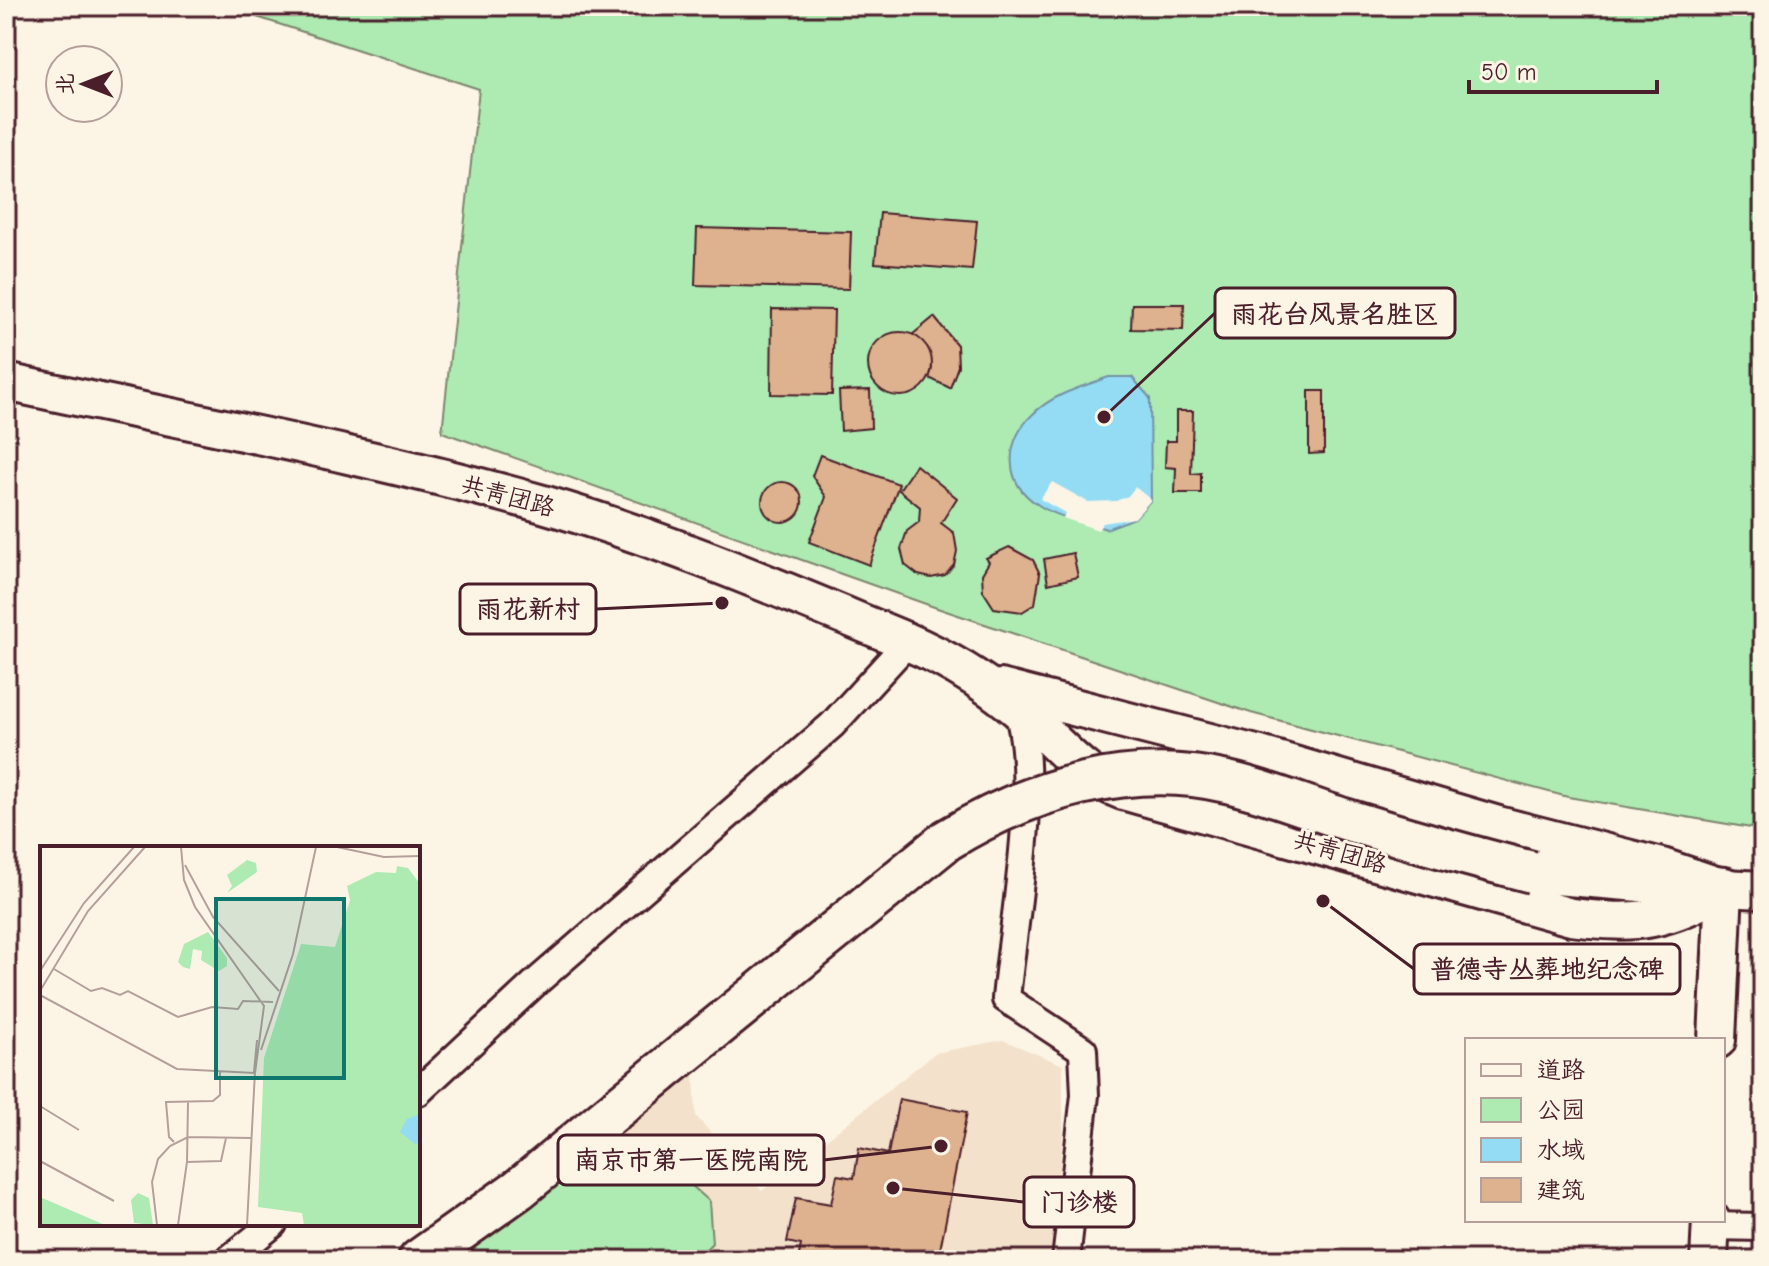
<svg xmlns="http://www.w3.org/2000/svg" width="1769" height="1266" font-family="'Comic Neue','LXGW WenKai TC',sans-serif">
  <style>
    .built { fill: #f3e1cb }
    .green { fill: #adebb2; stroke: #7c856e; stroke-width: 2 }
    .water { fill: #93dcf4; stroke: #7690a4; stroke-width: 2 }
    .pier { fill: #fcf5e5 }
    .building { fill: #deb28e; stroke: #4a1f2b; stroke-width: 2 }
    .lines { fill: none; stroke-linecap: round; stroke-linejoin: round }
    .street-casing { stroke: #4a1f2b; stroke-width: 32 }
    .secondary-casing { stroke: #4a1f2b; stroke-width: 42 }
    .primary-casing { stroke: #4a1f2b; stroke-width: 46 }
    .street { stroke: #fcf5e5; stroke-width: 26 }
    .secondary { stroke: #fcf5e5; stroke-width: 36 }
    .primary { stroke: #fcf5e5; stroke-width: 40 }
    .primary-bridge-casing { stroke: #4a1f2b; stroke-width: 46; stroke-linecap: butt }
    .primary-bridge { stroke: #fcf5e5; stroke-width: 40 }
    .labels { text-anchor: middle; dominant-baseline: central; stroke-width: 6; stroke-linejoin: round; paint-order: stroke }
    .street-label { font-size: 24px; fill: #4a1f2b; stroke: #fcf5e5 }
    .inset-road { fill: none; stroke: #b59f9b; stroke-width: 2 }
    .view { fill: #0f766e; fill-opacity: 0.15; stroke: #0f766e; stroke-width: 4 }
    .inset-edge { fill: none; stroke: #4a1f2b; stroke-width: 4 }
    .leader { fill: none; stroke: #4a1f2b; stroke-width: 3 }
    .callout-dot { fill: #4a1f2b; stroke: #fcf5e5; stroke-width: 3 }
    .callout { fill: #fcf5e5; stroke: #4a1f2b; stroke-width: 3 }
    .callout-label { font-size: 26px; text-anchor: middle; font-weight: bold; fill: #4a1f2b }
  </style>
  <rect width="100%" height="100%" fill="#fcf5e5"/>
  <filter id="ink" filterUnits="userSpaceOnUse"><feTurbulence type="fractalNoise" baseFrequency=".0125" numOctaves="2"/><feDisplacementMap in="SourceGraphic" scale="16" xChannelSelector="R" yChannelSelector="G"/><feConvolveMatrix kernelMatrix="1 2 1 2 8 2 1 2 1" color-interpolation-filters="sRGB"/></filter>
  <g filter="url(#ink)">
    <polygon class="built" points="1003,1040 1063,1065 1063,1132 1051,1260 448,1260 694,1071 696,1116 762,1191 935,1053"/>
    <g class="green">
      <polygon points="223,6 1763,6 1763,830 1568,797 1251,713 937,608 442,432 479,89"/>
      <polygon points="583,1157 662,1159 709,1201 712,1243 695,1260 448,1260"/>
    </g>
    <path class="water" d="M1109,377H1132L1150,398L1151,500L1135,518L1106,529C1085,522 1055,517 1037,504C1003,482 1005,442 1032,415C1052,394 1084,386 1109,377Z"/>
    <polygon class="pier" points="1052,482 1088,502 1116,501 1128,496 1135,487 1151,500 1135,518 1103,523 1098,530 1063,518 1065,513 1040,499"/>
    <g class="building">
      <polygon points="880,213 977,221 972,270 875,263"/>
      <polygon points="697,228 851,232 849,289 695,285"/>
      <polygon points="1132,304 1184,304 1183,330 1131,329"/>
      <polygon points="772,309 834,310 832,395 771,394"/>
      <polygon points="934,317 957,345 958,366 950,388 929,378 932,368 928,348 912,335"/>
      <circle cx="900" cy="364" r="32"/>
      <polygon points="870,390 871,428 841,431 839,391"/>
      <polygon points="1309,391 1324,391 1324,453 1309,454"/>
      <polygon points="1176,411 1193,411 1191,474 1201,473 1201,493 1175,493 1176,468 1165,467 1166,441 1176,441"/>
      <polygon points="820,455 899,484 869,565 809,542 826,497 812,476"/>
      <polygon points="916,465 957,498 941,523 954,533 957,551 954,565 945,575 931,578 918,575 905,565 901,549 907,531 919,522 920,507 899,490"/>
      <circle cx="782" cy="502" r="20"/>
      <polygon points="1009,547 1033,560 1040,574 1035,604 1022,612 994,608 983,591 982,574 989,562 986,558"/>
      <polygon points="1073,553 1078,577 1048,584 1044,559"/>
      <polygon points="899,1099 967,1112 938,1260 798,1260 801,1245 787,1242 796,1198 831,1204 837,1175 854,1178 859,1148 888,1154"/>
    </g>
    <g class="lines">
      <defs>
        <g id="street">
          <path d="M1017,709C1041,778 1013,923 1006,999L1083,1050L1085,1095L1066,1260"/>
          <polyline points="418,1092 534,984 832,725 908,642"/>
          <polyline points="1711,1226 1763,1227"/>
          <polyline points="228,1260 273,1224"/>
        </g>
        <g id="secondary">
          <path d="M6,382C185,421 367,454 543,504C667,540 787,592 906,641C955,662 998,690 1037,726C1066,752 1085,777 1123,791L1571,917C1640,925 1664,922 1724,888"/>
          <polyline points="1000,688 1260,755 1498,825 1662,867 1724,888 1763,890"/>
          <polyline points="1717,1040 1724,888"/>
          <polyline points="1709,1260 1711,1220"/>
        </g>
        <g id="primary">
          <polyline points="1532,872 1724,888"/>
          <polyline points="419,1260 519,1189 660,1073"/>
        </g>
      </defs>
      <use href="#street" class="street-casing"/>
      <use href="#secondary" class="secondary-casing"/>
      <use href="#primary" class="primary-casing"/>
      <use href="#street" class="street"/>
      <use href="#secondary" class="secondary"/>
      <use href="#primary" class="primary"/>
      <defs>
        <path id="primary-bridge" d="M660,1073L947,840C1029,790 1130,759 1227,782C1267,791 1305,807 1344,819C1406,838 1469,856 1532,872"/>
      </defs>
      <use href="#primary-bridge" class="primary-bridge-casing"/>
      <use href="#primary-bridge" class="primary-bridge"/>
    </g>
  </g>
  <g class="labels">
    <g class="street-label">
      <text transform="translate(508 496) rotate(15)">共青团路</text>
      <text transform="translate(1340 852) rotate(16)">共青团路</text>
    </g>
  </g>
  <g transform="translate(40 846)">
    <rect width="380" height="380" fill="#fcf5e5"/>
    <path d="M207,14L216,17L217,26L187,47L192,40L187,29ZM357,20L368,22L380,38V379H264L262,367L218,361L224,212L261,98L295,101L310,54L307,40L336,26L356,27ZM168,86L187,112V120L179,125L161,114L162,105L153,103L150,123L143,121L138,116L144,98ZM98,347L109,352L113,379L94,377L91,354ZM0,351L65,379H0Z" fill="#adebb2"/>
    <path d="M380,268V296L375,298L360,286L367,273Z" fill="#93dcf4"/>
    <path class="inset-road" d="M141,1L144,34L155,61L224,160L215,227M297,1L344,11L380,10M145,19L173,71L239,145M14,123L51,145L62,142L80,149L88,145L138,171L172,161L198,163L203,155L233,156M0,125L44,57L94,1M0,145L48,65L105,1M0,149L137,223L215,227M221,204L253,108L276,1M214,226L217,194M0,260L39,284M134,296L129,291L126,256L173,255L180,249V226M0,315L74,355M147,316L181,315L186,292M117,379L112,336L118,313L130,300L148,291L212,292M138,379L147,316L148,256M207,379L215,225"/>
    <path class="view" d="M176,53H304V232H176Z"/>
    <rect width="380" height="380" class="inset-edge"/>
  </g>
  <path class="leader" d="M1104 417L1215 313M722 603L596 609M1323 901L1414 969M941 1146L824 1160M893 1188L1024 1202"/>
  <g class="callout-dot">
    <circle cx="1104" cy="417" r="8"/>
    <circle cx="722" cy="603" r="8"/>
    <circle cx="1323" cy="901" r="8"/>
    <circle cx="941" cy="1146" r="8"/>
    <circle cx="893" cy="1188" r="8"/>
  </g>
  <g class="callout">
    <rect x="1215" y="288" width="240" height="50" rx="8"/>
    <rect x="460" y="584" width="136" height="50" rx="8"/>
    <rect x="1414" y="944" width="266" height="50" rx="8"/>
    <rect x="558" y="1135" width="266" height="50" rx="8"/>
    <rect x="1024" y="1177" width="110" height="50" rx="8"/>
  </g>
  <g class="callout-label">
    <text x="1335" y="323">雨花台风景名胜区</text>
    <text x="528" y="618">雨花新村</text>
    <text x="1547" y="978">普德寺丛葬地纪念碑</text>
    <text x="691" y="1169">南京市第一医院南院</text>
    <text x="1079" y="1211">门诊楼</text>
  </g>
  <rect width="1769" height="1266" fill="none" stroke="#fcf5e5" stroke-width="32"/>
  <rect x="16" y="16" width="1737" height="1234" fill="none" stroke="#4a1f2b" stroke-width="3" filter="url(#ink)"/>
  <rect x="1465" y="1038" width="260" height="184" fill="#fcf5e5" stroke="#b59f9b" stroke-width="2"/>
  <rect x="1481" y="1064" width="40" height="12" fill="#fcf5e5" stroke="#b59f9b" stroke-width="2"/>
  <text x="1537" y="1078" font-size="24" fill="#4a1f2b">道路</text>
  <rect x="1481" y="1098" width="40" height="24" fill="#adebb2" stroke="#b59f9b" stroke-width="2"/>
  <text x="1537" y="1118" font-size="24" fill="#4a1f2b">公园</text>
  <rect x="1481" y="1138" width="40" height="24" fill="#93dcf4" stroke="#b59f9b" stroke-width="2"/>
  <text x="1537" y="1158" font-size="24" fill="#4a1f2b">水域</text>
  <rect x="1481" y="1178" width="40" height="24" fill="#deb28e" stroke="#b59f9b" stroke-width="2"/>
  <text x="1537" y="1198" font-size="24" fill="#4a1f2b">建筑</text>
  <g transform="translate(84 84) rotate(270)"><circle r="38" fill="#fcf5e5" stroke="#b59f9b" stroke-width="2"/>
  <path d="M0-6L14 30L0 20L-14 30Z" fill="#4a1f2b"/>
  <text y="-12" font-size="22" font-weight="bold" text-anchor="middle" fill="#4a1f2b">北</text>
  </g>
  <path d="M1469 80v12h188v-12" fill="none" stroke="#4a1f2b" stroke-width="4"/>
  <text x="1481" y="80" font-size="24" fill="#4a1f2b" stroke="#fcf5e5" stroke-width="6" paint-order="stroke">50 m</text>
</svg>
